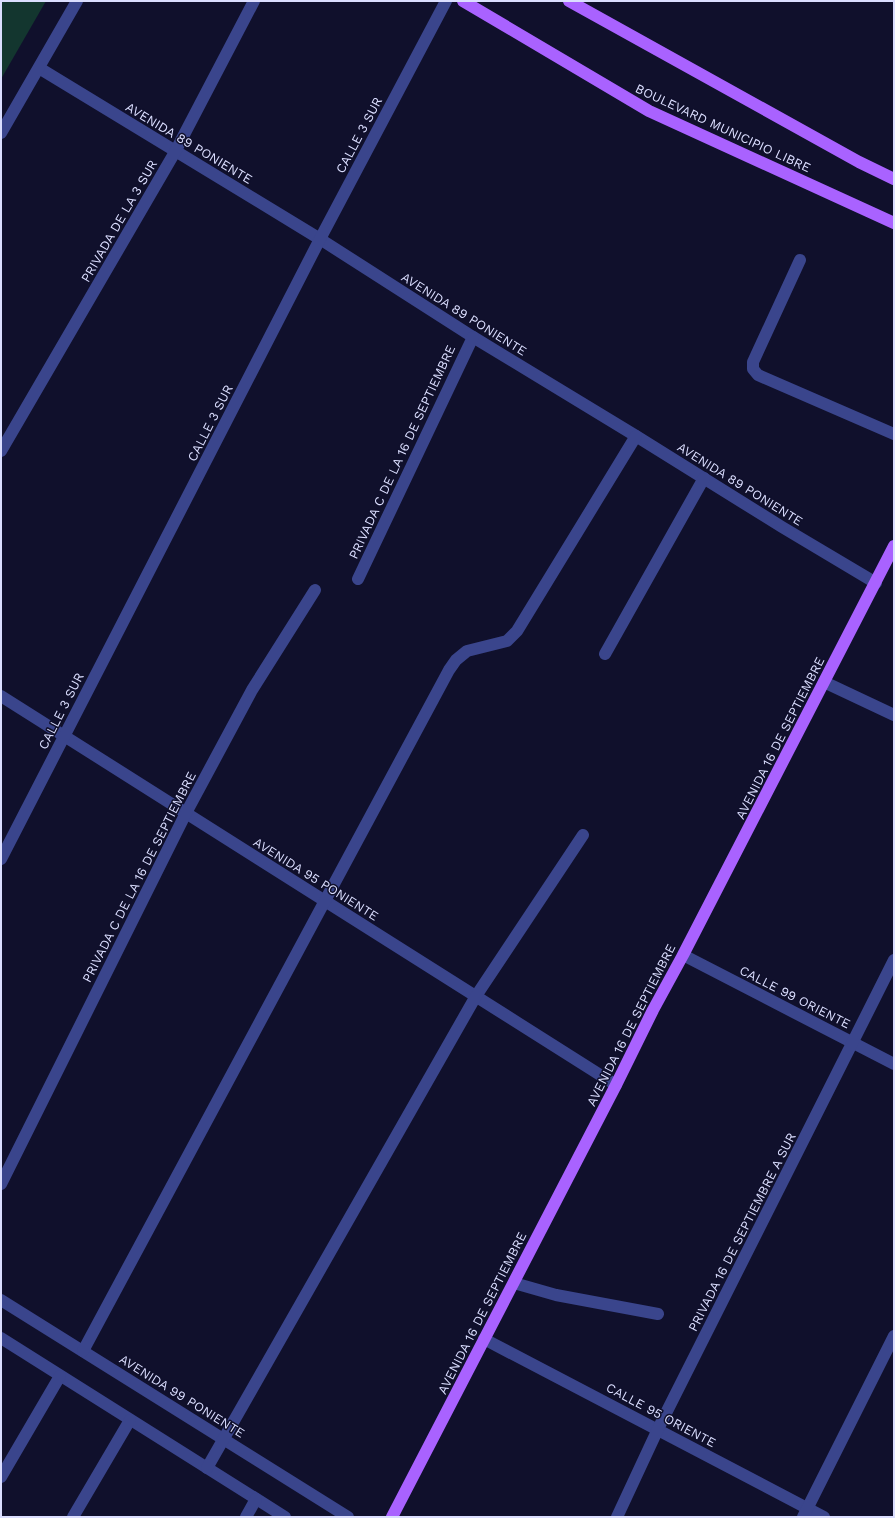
<svg xmlns="http://www.w3.org/2000/svg" width="895" height="1518" font-family="'Work Sans',sans-serif">
  <style>
    .green { fill: #13362f }
    .lines { fill: none; stroke-linecap: round; stroke-linejoin: round }
    .minor { stroke: #3a458c; stroke-width: 12 }
    .major { stroke: #a962ff; stroke-width: 12 }
    .labels { text-anchor: middle; dominant-baseline: central; stroke-width: 3; stroke-linejoin: round; paint-order: stroke }
    .street-label { font-size: 13px; fill: #dbdeff; stroke: #10102c }
  </style>
  <rect width="100%" height="100%" fill="#10102c"/>
  <polygon class="green" points="1,1 46,1 1,79"/>
  <g class="lines">
    <g class="minor">
      <polyline points="39,68 320,239 473,337 636,436 782,527 876,583"/>
      <polyline points="1,133 77,1"/>
      <polyline points="800,260 753,362 753,369 758,375 894,434"/>
      <polyline points="1,451 175,152 254,1"/>
      <polyline points="358,579 473,337"/>
      <polyline points="605,654 704,478"/>
      <polyline points="824,682 894,715"/>
      <polyline points="1,696 616,1085"/>
      <polyline points="1,859 320,239 446,1"/>
      <polyline points="683,955 894,1064"/>
      <polyline points="1,1184 186,813 252,690 315,590"/>
      <polyline points="514,1283 556,1295 658,1314"/>
      <polyline points="1,1300 348,1517"/>
      <polyline points="1,1338 285,1517"/>
      <polyline points="484,1339 824,1517"/>
      <polyline points="83,1351 449,670 456,660 467,651 507,641 517,631 636,436"/>
      <polyline points="207,1468 476,996 583,835"/>
      <polyline points="1,1477 60,1376"/>
      <polyline points="73,1517 130,1420"/>
      <polyline points="246,1517 256,1499"/>
      <polyline points="617,1517 658,1429 894,960"/>
      <polyline points="803,1517 894,1336"/>
    </g>
    <g class="major">
      <polyline points="463,1 649,111 894,223"/>
      <polyline points="569,1 859,162 894,179"/>
      <polyline points="392,1517 616,1085 653,1010 683,955 894,546"/>
    </g>
  </g>
  <g class="labels">
    <g class="street-label">
      <text transform="translate(723 128) rotate(25)">BOULEVARD MUNICIPIO LIBRE</text>
      <text transform="translate(359 135) rotate(-62)">CALLE 3 SUR</text>
      <text transform="translate(189 143) rotate(31)">AVENIDA 89 PONIENTE</text>
      <text transform="translate(119 221) rotate(-60)">PRIVADA DE LA 3 SUR</text>
      <text transform="translate(464 314) rotate(32)">AVENIDA 89 PONIENTE</text>
      <text transform="translate(210 423) rotate(-63)">CALLE 3 SUR</text>
      <text transform="translate(402 452) rotate(-65)">PRIVADA C DE LA 16 DE SEPTIEMBRE</text>
      <text transform="translate(740 484) rotate(32)">AVENIDA 89 PONIENTE</text>
      <text transform="translate(61 711) rotate(-63)">CALLE 3 SUR</text>
      <text transform="translate(780 738) rotate(-63)">AVENIDA 16 DE SEPTIEMBRE</text>
      <text transform="translate(139 877) rotate(-63)">PRIVADA C DE LA 16 DE SEPTIEMBRE</text>
      <text transform="translate(316 879) rotate(32)">AVENIDA 95 PONIENTE</text>
      <text transform="translate(795 997) rotate(27)">CALLE 99 ORIENTE</text>
      <text transform="translate(631 1025) rotate(-63)">AVENIDA 16 DE SEPTIEMBRE</text>
      <text transform="translate(742 1232) rotate(-63)">PRIVADA 16 DE SEPTIEMBRE A SUR</text>
      <text transform="translate(482 1313) rotate(-63)">AVENIDA 16 DE SEPTIEMBRE</text>
      <text transform="translate(182 1396) rotate(32)">AVENIDA 99 PONIENTE</text>
      <text transform="translate(661 1415) rotate(28)">CALLE 95 ORIENTE</text>
    </g>
  </g>
  <rect width="895" height="1518" fill="none" stroke="#dbdeff" stroke-width="4"/>
</svg>
